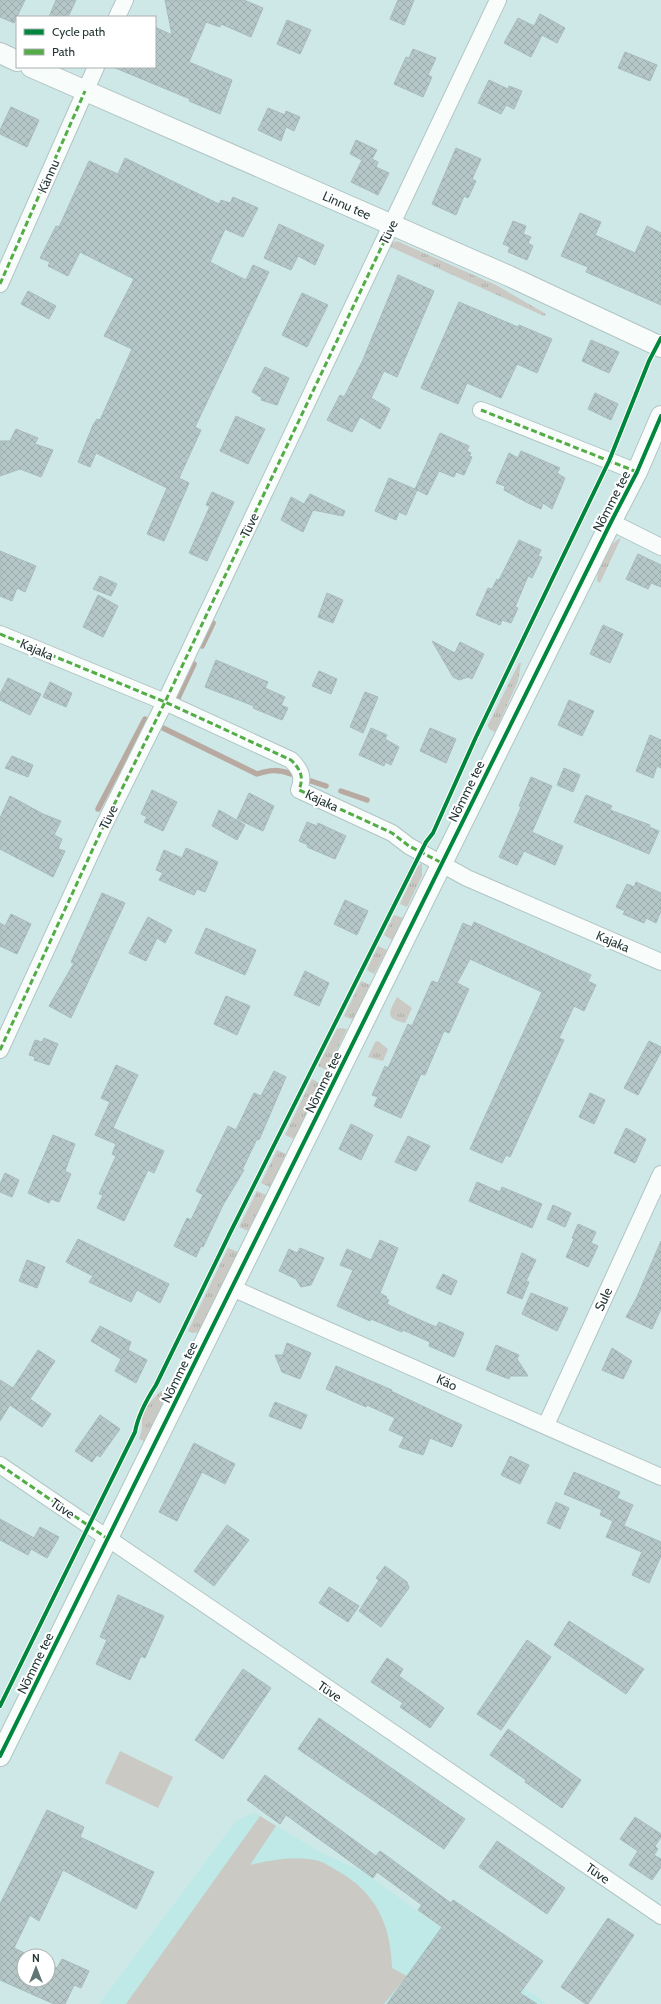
<svg xmlns="http://www.w3.org/2000/svg" width="661" height="2004" font-family="Cabin,sans-serif">
  <style>
    .built { fill: #bfe9e7 }
    .grass { fill: url(#grass-tufts) }
    .garden { fill: #cac9c3 }
    .lines { fill: none; stroke-linecap: round; stroke-linejoin: round }
    .stream { stroke: #b8aaa0; stroke-width: 5.5 }
    .building { fill: url(#building-cross-hatch); stroke: #a7bbba }
    .minor-casing { stroke: #b1c5c4; stroke-width: 18 }
    .tertiary-casing { stroke: #b1c5c4; stroke-width: 22 }
    .minor { stroke: #f8fcfb; stroke-width: 16 }
    .tertiary { stroke: #f8fcfb; stroke-width: 20 }
    .quiet { stroke: #53ac45; stroke-width: 3; stroke-dasharray: 6 3; stroke-linecap: butt }
    .cycleway-casing { stroke: #fff; stroke-width: 6 }
    .cycleway { stroke: #00873e; stroke-width: 4 }
    .labels { text-anchor: middle; dominant-baseline: central; stroke-width: 4; stroke-linejoin: round; paint-order: stroke }
    .street-label { font-size: 13px; fill: #243736; stroke: #fff }
  </style>
  <defs>
    <pattern id="grass-tufts" width="24" height="20" patternUnits="userSpaceOnUse"><rect width="24" height="20" fill="#cac9c3"/><path d="M3 7l-1-3M5 7V3M7 7l1-3M15 17l-1-3M17 17v-4M19 17l1-3" fill="none" stroke="#adada8"/></pattern>
    <pattern id="building-cross-hatch" width="8" height="8" patternUnits="userSpaceOnUse"><rect width="8" height="8" fill="#b5c8c7"/><path d="M0 0l8 8M0 8l8-8" fill="none" stroke="#9cacac"/></pattern>
  </defs>
  <rect width="100%" height="100%" fill="#cee8e7"/>
  <polygon class="built" points="254,1812 320,1852 362,1871 547,2004 99,2004 236,1821"/>
  <g class="grass">
    <polygon points="397,241 496,285 546,314 544,316 386,245"/>
    <path d="M621,538L600,583L597,581C597,568 608,543 621,538Z"/>
    <polygon points="519,663 521,663 518,681 495,732 489,729 488,725"/>
    <polygon points="422,863 422,876 407,907 400,904 418,866"/>
    <polygon points="394,915 403,918 392,940 384,935"/>
    <polygon points="378,946 387,950 374,974 367,970"/>
    <polygon points="361,981 370,985 353,1020 344,1016"/>
    <path d="M397,997L412,1008L405,1023C384,1018 389,1013 397,997Z"/>
    <polygon points="340,1028 347,1029 327,1070 318,1066 337,1029"/>
    <polygon points="378,1041 388,1049 383,1061 368,1057 375,1042"/>
    <polygon points="312,1079 321,1084 294,1139 285,1135"/>
    <polygon points="277,1150 286,1154 270,1187 261,1183"/>
    <polygon points="257,1191 266,1195 248,1231 239,1227"/>
    <polygon points="228,1248 238,1252 199,1332 192,1333 188,1331"/>
    <path d="M161,1391L167,1394L144,1441L139,1439C142,1432 142,1428 142,1420C143,1409 153,1398 161,1391Z"/>
  </g>
  <g class="garden">
    <polygon points="120,1751 173,1777 158,1808 105,1783"/>
    <path d="M260,1816L276,1826L250,1865C271,1860 298,1855 319,1861C325,1863 331,1867 336,1870C375,1891 391,1924 392,1968L407,1976L384,2004H126Z"/>
  </g>
  <g class="lines">
    <g class="stream">
      <polyline points="202,646 213,623"/>
      <polyline points="178,698 194,664"/>
      <path d="M163,728L257,774C269,770 278,769 291,774"/>
      <polyline points="311,781 326,786"/>
      <polyline points="341,791 367,800"/>
      <polyline points="98,809 145,719"/>
    </g>
  </g>
  <g class="building">
    <polygon points="0,0 25,0 14,23 0,17"/>
    <polygon points="56,0 76,0 68,17 49,17"/>
    <polygon points="165,0 244,0 263,8 251,37 221,24 220,27 206,22 189,62 232,80 220,114 189,101 190,99 113,67 155,67 155,27 172,35"/>
    <polygon points="398,0 414,0 404,25 390,19"/>
    <polygon points="540,14 565,28 557,43 542,35 531,57 504,43 518,18 534,26"/>
    <polygon points="287,20 311,30 300,54 277,44"/>
    <polygon points="413,49 436,58 428,75 432,77 423,97 394,84 406,57 409,58"/>
    <polygon points="625,52 657,65 650,81 618,68"/>
    <polygon points="489,80 508,89 509,86 522,91 514,109 506,105 501,114 478,103"/>
    <polygon points="11,107 39,120 27,147 0,134 0,130"/>
    <polygon points="268,108 285,115 286,111 300,117 294,131 286,127 281,141 258,130"/>
    <polygon points="356,140 377,150 372,159 378,162 376,167 389,173 378,195 351,182 362,160 350,154"/>
    <polygon points="456,148 481,159 472,179 476,181 468,198 464,196 456,215 432,204"/>
    <polygon points="125,158 219,204 221,200 230,203 233,197 258,208 243,237 225,229 210,262 246,280 253,265 269,272 195,427 201,430 179,478 189,483 164,541 147,534 167,488 96,453 90,467 78,462 93,425 97,419 100,420 132,349 104,336 134,279 80,252 68,276 48,266 50,262 40,258 56,226 59,227 89,161 118,174"/>
    <polygon points="580,213 601,222 595,235 635,253 647,226 661,233 661,305 586,272 588,267 561,256"/>
    <polygon points="513,221 526,226 523,234 531,237 528,243 533,246 527,260 508,252 510,247 503,244"/>
    <polygon points="279,224 324,245 315,265 298,256 291,270 264,258"/>
    <polygon points="398,275 434,291 397,377 384,371 371,398 390,409 380,429 360,417 352,432 327,420 340,395 344,397 362,362"/>
    <polygon points="28,291 56,306 49,319 21,304"/>
    <polygon points="302,293 328,305 307,347 282,335"/>
    <polygon points="459,302 518,327 519,325 552,339 537,373 517,364 501,398 467,383 458,404 421,388"/>
    <polygon points="591,340 619,352 609,373 582,361"/>
    <polygon points="265,367 289,378 277,405 261,400 262,398 252,392"/>
    <polygon points="595,393 618,404 611,420 588,409"/>
    <polygon points="236,416 265,429 248,464 220,451"/>
    <polygon points="16,429 38,438 35,444 53,450 41,477 20,469 0,476 0,441 10,441"/>
    <polygon points="440,433 469,446 467,451 471,453 469,456 472,457 464,475 456,472 454,477 439,471 427,495 417,490 406,515 399,512 396,520 375,511 389,478 417,490 415,489"/>
    <polygon points="521,451 560,468 557,473 565,478 552,509 543,503 541,509 528,503 504,490 505,486 496,483 509,453 518,458"/>
    <polygon points="212,492 234,502 207,561 189,553 210,506 206,505"/>
    <polygon points="310,494 345,511 343,516 313,510 303,532 281,520 291,497 304,504"/>
    <polygon points="519,540 541,550 538,556 542,557 532,578 528,576 515,607 518,608 511,623 502,620 500,625 476,615 488,588 492,589 497,579 499,580"/>
    <polygon points="0,551 36,566 25,592 17,588 12,601 0,596"/>
    <polygon points="638,554 661,565 661,587 651,583 648,589 626,579"/>
    <polygon points="100,576 117,584 111,596 93,589"/>
    <polygon points="327,593 343,600 333,623 318,617"/>
    <polygon points="98,595 118,606 103,637 83,627"/>
    <polygon points="603,625 623,634 610,663 590,654"/>
    <polygon points="432,641 455,653 460,642 484,654 472,679 468,677 459,680 453,677"/>
    <polygon points="216,660 268,682 265,688 285,697 281,705 288,708 282,720 253,708 254,706 205,687"/>
    <polygon points="319,671 337,679 331,694 312,686"/>
    <polygon points="8,678 41,694 30,715 0,700 0,694"/>
    <polygon points="50,682 72,693 66,707 43,697"/>
    <polygon points="365,692 378,697 363,733 350,727"/>
    <polygon points="569,700 594,711 582,736 558,725"/>
    <polygon points="371,728 387,735 385,739 399,747 391,765 385,762 384,766 359,755"/>
    <polygon points="430,728 456,739 446,763 420,751"/>
    <polygon points="650,735 661,740 661,768 657,766 653,778 636,771"/>
    <polygon points="12,756 33,765 28,777 5,768"/>
    <polygon points="564,768 580,775 573,792 557,785"/>
    <polygon points="531,777 552,786 532,832 563,846 555,865 524,851 517,865 499,857 521,807 519,806"/>
    <polygon points="152,790 177,802 163,831 144,822 147,817 141,814"/>
    <polygon points="249,793 274,806 263,831 237,819"/>
    <polygon points="586,795 612,806 610,810 650,825 649,827 659,831 649,854 574,822"/>
    <polygon points="10,796 43,814 61,821 54,835 62,839 58,849 65,851 53,877 0,849 0,818"/>
    <polygon points="219,810 245,825 237,840 212,826"/>
    <polygon points="307,822 317,826 318,823 346,836 335,859 307,847 308,845 299,841"/>
    <polygon points="186,848 218,862 205,892 197,889 194,895 159,880 163,873 156,870 164,850 182,858"/>
    <polygon points="636,882 661,893 661,911 656,923 646,918 644,923 623,914 625,911 616,907 627,884 634,887"/>
    <polygon points="102,893 125,903 71,1018 49,1006 74,963 71,962"/>
    <polygon points="345,900 368,911 357,935 334,924"/>
    <polygon points="11,914 31,924 17,954 0,946 0,923 5,926"/>
    <polygon points="148,917 172,930 165,943 157,938 146,961 129,953"/>
    <polygon points="474,922 591,975 588,981 596,985 584,1011 574,1006 559,1038 564,1040 510,1157 506,1155 502,1163 470,1149 542,992 470,959 457,983 469,989 449,1033 444,1031 425,1075 421,1074 401,1118 374,1106 378,1097 372,1095 385,1066 388,1068 408,1024 412,1026 432,981 438,983 463,923 472,927"/>
    <polygon points="206,928 256,950 245,975 195,953"/>
    <polygon points="305,971 329,983 319,1006 294,995"/>
    <polygon points="226,996 250,1006 237,1035 214,1024"/>
    <polygon points="44,1038 58,1044 49,1065 34,1060 35,1057 29,1055 35,1040 42,1042"/>
    <polygon points="649,1041 661,1047 661,1052 638,1095 624,1088"/>
    <polygon points="116,1065 138,1075 113,1128 164,1151 154,1173 148,1170 124,1221 97,1208 103,1195 99,1194 116,1156 112,1154 116,1144 95,1135 110,1102 101,1098"/>
    <polygon points="274,1071 286,1077 259,1140 257,1139 242,1170 244,1170 223,1205 203,1247 201,1246 196,1257 174,1246 187,1218 191,1220 203,1195 196,1191 228,1126 236,1130 254,1093 261,1096"/>
    <polygon points="590,1093 605,1100 594,1124 579,1117"/>
    <polygon points="351,1124 373,1135 361,1160 339,1149"/>
    <polygon points="626,1128 646,1139 635,1163 614,1153"/>
    <polygon points="53,1135 75,1144 65,1171 71,1174 59,1202 51,1199 49,1203 28,1193"/>
    <polygon points="408,1136 430,1146 416,1171 395,1162"/>
    <polygon points="5,1173 19,1180 12,1197 0,1192 0,1184"/>
    <polygon points="477,1182 500,1192 502,1187 542,1204 532,1228 469,1201"/>
    <polygon points="553,1205 571,1213 565,1227 547,1219"/>
    <polygon points="578,1224 596,1232 591,1243 598,1246 588,1267 566,1257 574,1239 572,1238"/>
    <polygon points="78,1239 169,1284 160,1303 137,1290 131,1302 89,1282 93,1276 66,1262"/>
    <polygon points="380,1240 398,1248 380,1293 387,1297 386,1299 389,1300 387,1304 409,1315 436,1327 439,1322 464,1333 454,1357 429,1346 430,1342 403,1330 402,1332 371,1319 370,1321 337,1306 353,1270 340,1265 347,1249 371,1260"/>
    <polygon points="661,1241 661,1309 652,1329 626,1317 636,1299"/>
    <polygon points="300,1248 324,1258 311,1285 301,1287 296,1279 279,1271 289,1249 297,1253"/>
    <polygon points="522,1253 536,1260 526,1281 529,1282 522,1299 507,1293"/>
    <polygon points="27,1260 45,1267 37,1288 19,1281"/>
    <polygon points="443,1274 457,1281 451,1295 436,1288"/>
    <polygon points="531,1293 568,1308 557,1331 522,1314"/>
    <polygon points="100,1326 131,1342 128,1350 147,1360 136,1383 115,1371 121,1359 91,1341"/>
    <polygon points="287,1343 311,1353 300,1379 282,1372 275,1355 283,1355"/>
    <polygon points="496,1345 519,1355 517,1359 528,1376 510,1376 509,1379 486,1370"/>
    <polygon points="612,1348 632,1361 623,1379 602,1370"/>
    <polygon points="38,1350 55,1361 30,1399 51,1414 42,1427 10,1405 0,1421 0,1380 13,1388"/>
    <polygon points="336,1366 392,1390 391,1391 462,1425 452,1447 430,1438 423,1455 399,1447 404,1437 389,1430 395,1418 367,1405 366,1407 326,1389"/>
    <polygon points="275,1402 307,1415 301,1429 269,1416"/>
    <polygon points="100,1415 120,1429 100,1457 97,1455 92,1462 75,1451"/>
    <polygon points="194,1443 235,1464 225,1484 202,1472 177,1521 159,1512"/>
    <polygon points="510,1456 529,1465 520,1484 501,1475"/>
    <polygon points="574,1472 620,1492 617,1498 633,1505 624,1525 620,1524 661,1542 661,1556 649,1583 632,1575 642,1552 606,1537 613,1521 600,1515 602,1510 564,1494"/>
    <polygon points="556,1502 569,1508 560,1529 547,1523"/>
    <polygon points="0,1519 34,1538 40,1527 59,1537 47,1558 31,1549 28,1555 0,1540"/>
    <polygon points="227,1525 249,1540 214,1586 194,1571"/>
    <polygon points="385,1566 407,1582 409,1588 381,1627 359,1611 379,1580 376,1578"/>
    <polygon points="329,1587 359,1606 348,1622 319,1603"/>
    <polygon points="118,1595 164,1616 145,1658 141,1656 130,1680 96,1664 107,1640 100,1637"/>
    <polygon points="569,1621 644,1669 626,1694 554,1645"/>
    <polygon points="527,1640 551,1657 501,1730 477,1714"/>
    <polygon points="387,1658 403,1669 399,1676 444,1708 430,1728 400,1707 403,1703 371,1682"/>
    <polygon points="243,1669 271,1688 223,1759 195,1740"/>
    <polygon points="319,1718 465,1819 444,1849 298,1749"/>
    <polygon points="508,1729 581,1780 562,1808 525,1782 526,1780 490,1755"/>
    <polygon points="265,1775 376,1856 380,1851 451,1903 453,1900 543,1961 520,1993 537,2004 387,2004 442,1927 418,1910 422,1905 377,1872 373,1878 286,1815 280,1824 247,1800"/>
    <polygon points="47,1810 84,1827 80,1837 154,1872 136,1909 63,1870 39,1921 30,1915 14,1948 31,1956 24,1956 24,1980 48,1980 48,1964 57,1968 62,1959 89,1971 81,1988 74,1985 65,2004 54,2004 0,1980 0,1904"/>
    <polygon points="635,1817 661,1834 661,1837 655,1846 658,1849 654,1855 661,1859 661,1867 652,1880 629,1865 638,1851 620,1839"/>
    <polygon points="497,1841 565,1888 547,1914 479,1867"/>
    <polygon points="608,1918 634,1935 588,2004 586,2004 561,1987"/>
  </g>
  <g class="lines">
    <defs>
      <g id="minor">
        <polyline points="117,17 125,0"/>
        <polyline points="0,284 96,67"/>
        <polyline points="481,410 637,472"/>
        <polyline points="611,522 661,547"/>
        <path d="M0,634L165,702L291,760C301,770 304,777 299,790L392,833L409,846L467,878L661,962"/>
        <polyline points="0,1050 103,827 165,702 498,0"/>
        <polyline points="232,1288 661,1477"/>
        <polyline points="546,1425 661,1174"/>
        <path d="M0,1465C221,1614 441,1766 661,1916"/>
      </g>
      <g id="tertiary">
        <polyline points="0,53 17,61"/>
        <polyline points="31,67 509,276 661,347"/>
        <polyline points="0,1756 611,522 637,472 661,416"/>
      </g>
    </defs>
    <use href="#minor" class="minor-casing"/>
    <use href="#tertiary" class="tertiary-casing"/>
    <use href="#minor" class="minor"/>
    <use href="#tertiary" class="tertiary"/>
    <g class="quiet">
      <polyline points="0,284 85,91"/>
      <polyline points="481,410 637,472"/>
      <path d="M0,634L165,702L291,760C301,770 304,777 299,790L392,833L409,846L442,863"/>
      <polyline points="0,1050 103,827 165,702 392,225"/>
      <polyline points="0,1465 108,1539"/>
    </g>
    <defs>
      <g id="cycleway">
        <path d="M0,1706L135,1432C138,1415 147,1399 156,1385L230,1233L426,842L433,833L476,737L609,461L649,361L661,338"/>
        <polyline points="0,1756 611,522 637,472 661,416"/>
      </g>
    </defs>
    <use href="#cycleway" class="cycleway-casing"/>
    <use href="#cycleway" class="cycleway"/>
  </g>
  <g class="labels">
    <g class="street-label">
      <text transform="translate(48 176) rotate(-66)">Kännu</text>
      <text transform="translate(347 205) rotate(24)">Linnu tee</text>
      <text transform="translate(388 232) rotate(-64)">Tüve</text>
      <text transform="translate(611 501) rotate(-63)">Nõmme tee</text>
      <text transform="translate(249 525) rotate(-64)">Tüve</text>
      <text transform="translate(37 649) rotate(23)">Kajaka</text>
      <text transform="translate(466 791) rotate(-64)">Nõmme tee</text>
      <text transform="translate(322 800) rotate(25)">Kajaka</text>
      <text transform="translate(108 817) rotate(-64)">Tüve</text>
      <text transform="translate(613 941) rotate(23)">Kajaka</text>
      <text transform="translate(323 1082) rotate(-64)">Nõmme tee</text>
      <text transform="translate(603 1299) rotate(-65)">Sule</text>
      <text transform="translate(179 1372) rotate(-64)">Nõmme tee</text>
      <text transform="translate(447 1382) rotate(24)">Käo</text>
      <text transform="translate(63 1508) rotate(34)">Tüve</text>
      <text transform="translate(35 1663) rotate(-64)">Nõmme tee</text>
      <text transform="translate(330 1691) rotate(34)">Tüve</text>
      <text transform="translate(598 1873) rotate(35)">Tüve</text>
    </g>
  </g>
  <rect x="16" y="16" width="140" height="52" fill="#ffffff" stroke="#a7afaf"/>
  <rect x="24" y="29" width="20" height="6" fill="#00873e" stroke="#a7afaf"/>
  <text x="52" y="36" font-size="12" fill="#243736">Cycle path</text>
  <rect x="24" y="49" width="20" height="6" fill="#53ac45" stroke="#a7afaf"/>
  <text x="52" y="56" font-size="12" fill="#243736">Path</text>
  <g transform="translate(36 1968)"><circle r="19" fill="#ffffff" stroke="#a7afaf"/>
  <path d="M0-3L7 15L0 10L-7 15Z" fill="#607574"/>
  <text y="-6" font-size="11" font-weight="bold" text-anchor="middle" fill="#243736">N</text>
  </g>
</svg>
